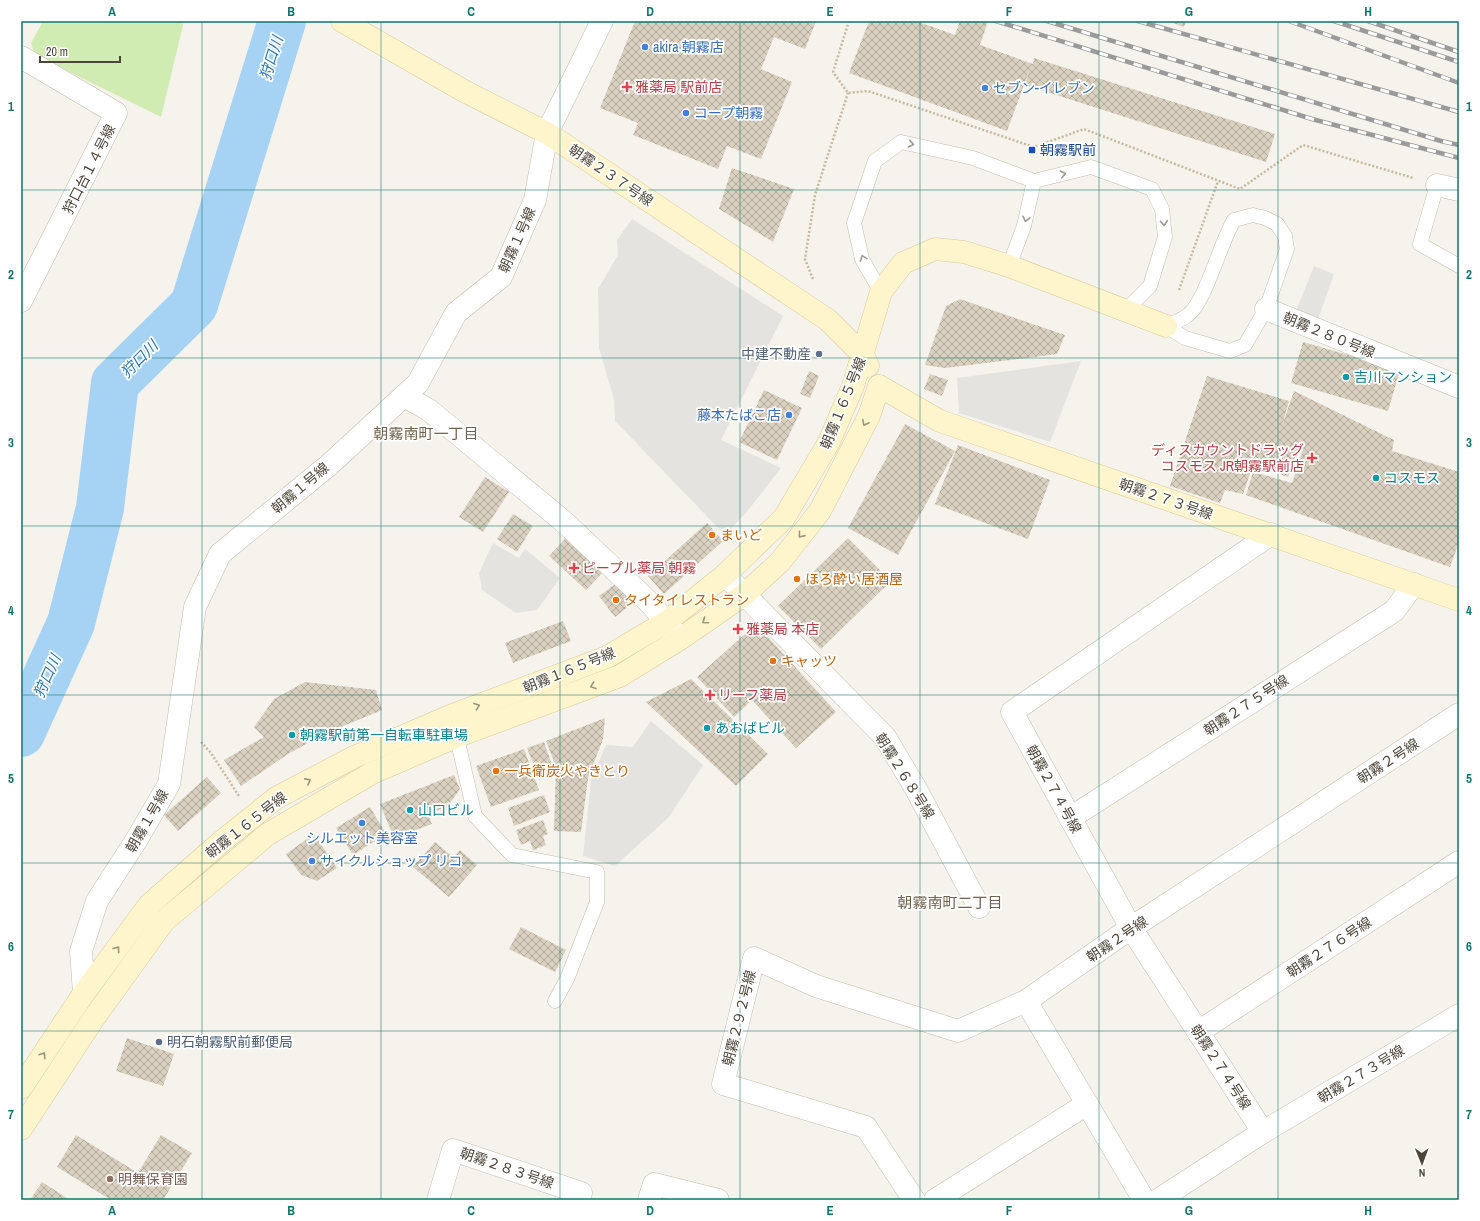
<svg xmlns="http://www.w3.org/2000/svg" width="1480" height="1221" font-family="'Archivo Narrow','Noto Sans JP',sans-serif">
  <style>
    .park { fill: #d0ecb3 }
    .parking { fill: #e5e3e0 }
    .lines { fill: none; stroke-linecap: round; stroke-linejoin: round }
    .river { stroke: #a6d2f4; stroke-width: 48 }
    .building { fill: url(#building-cross-hatch) }
    .lane-casing { stroke: #c3bcad; stroke-width: 15 }
    .street-casing { stroke: #c3bcad; stroke-width: 23 }
    .secondary-casing { stroke: #d8c99a; stroke-width: 23 }
    .path { stroke: #c5b99e; stroke-width: 2.5; stroke-dasharray: 2 2; stroke-linecap: butt }
    .lane { stroke: #fff; stroke-width: 14 }
    .street { stroke: #fff; stroke-width: 22 }
    .secondary { stroke: #fff5cd; stroke-width: 22 }
    .rail-casing { stroke: #9a9a9a; stroke-width: 4.5 }
    .rail { stroke: #fff; stroke-width: 3; stroke-dasharray: 9; stroke-linecap: butt }
    .oneway { stroke: #9d9992 }
    .oneway2 { stroke: #9d947b }
    .grid { fill: none; stroke: #0f766e; stroke-width: 1; stroke-opacity: 0.55 }
    .shop-dot { fill: #3f7fe0; stroke: #fff; stroke-width: 1.5 }
    .health-dot { fill: #e0444e; stroke: #fff; stroke-width: 1.5 }
    .transit-dot { fill: #1a4fb4; stroke: #fff; stroke-width: 1.5 }
    .service-dot { fill: #5c6f8a; stroke: #fff; stroke-width: 1.5 }
    .culture-dot { fill: #0f9aa8; stroke: #fff; stroke-width: 1.5 }
    .food-dot { fill: #e8710a; stroke: #fff; stroke-width: 1.5 }
    .education-dot { fill: #8d6e63; stroke: #fff; stroke-width: 1.5 }
    .labels { text-anchor: middle; dominant-baseline: central; stroke-width: 3.5; stroke-linejoin: round; paint-order: stroke }
    .shop-label { font-size: 14px; fill: #366cbe; stroke: #fff; text-anchor: start }
    .health-label { font-size: 14px; fill: #be3a42; stroke: #fff; text-anchor: start }
    .transit-label { font-size: 14px; fill: #164399; stroke: #fff; text-anchor: start }
    .street-label { font-size: 14px; fill: #4c4538; stroke: #fff }
    .service-label { font-size: 14px; fill: #4e5e75; stroke: #fff; text-anchor: end }
    .culture-label { font-size: 14px; fill: #0d838f; stroke: #fff; text-anchor: start }
    .food-label { font-size: 14px; fill: #c56008; stroke: #fff; text-anchor: start }
    .education-label { font-size: 14px; fill: #785e54; stroke: #fff; text-anchor: start }
    .water-label { font-size: 15px; font-style: italic; fill: #2976b5; stroke: #fff }
    .neighbourhood-label { font-size: 15px; fill: #6f634f; stroke: #fff }
    .neatline { fill: none; stroke: #0f766e; stroke-width: 1.5 }
    .grid-label { font-size: 13px; text-anchor: middle; font-weight: bold; fill: #0f766e }
  </style>
  <defs>
    <pattern id="building-cross-hatch" width="8" height="8" patternUnits="userSpaceOnUse"><rect width="8" height="8" fill="#d9d0c0"/><path d="M0 0l8 8M0 8l8-8" fill="none" stroke="#b2ab9d"/></pattern>
  </defs>
  <rect width="100%" height="100%" fill="#f6f3ec"/>
  <polygon class="park" points="43,21 184,21 161,117 35,55 31,43"/>
  <g class="parking">
    <polygon points="632,219 783,316 721,440 781,468 746,513 725,535 615,421 614,399 599,348 598,289 618,255 617,240"/>
    <polygon points="1314,266 1334,274 1318,319 1296,311"/>
    <polygon points="1081,361 1050,442 959,413 957,378"/>
    <polygon points="493,543 519,558 525,549 560,578 537,610 516,613 482,590 479,573"/>
    <polygon points="651,721 703,765 669,817 615,866 583,856 591,780 606,745 633,747"/>
  </g>
  <g class="lines">
    <polyline class="river" points="21,733 71,623 100,508 115,383 194,305 282,21"/>
  </g>
  <g class="building">
    <polygon points="635,21 816,21 805,49 774,37 761,69 792,82 761,159 727,146 718,169 633,135 638,123 600,108"/>
    <polygon points="869,21 916,21 955,35 960,21 988,21 980,45 1033,64 1034,58 1275,134 1266,162 1025,85 1030,69 1007,131 849,73"/>
    <polygon points="1168,21 1186,21 1184,27"/>
    <polygon points="732,168 794,189 773,242 719,209"/>
    <polygon points="960,299 1065,335 1057,354 945,368 925,365 946,306"/>
    <polygon points="1303,342 1400,370 1388,411 1291,383"/>
    <polygon points="809,371 819,376 810,398 800,394"/>
    <polygon points="930,374 948,380 942,396 924,389"/>
    <polygon points="1207,376 1289,401 1282,426 1294,391 1394,440 1392,451 1459,472 1459,542 1450,567 1246,495 1253,472 1292,483 1305,443 1301,442 1288,477 1253,465 1243,494 1225,490 1220,503 1170,486"/>
    <polygon points="764,390 802,408 777,460 739,442"/>
    <polygon points="905,424 955,451 898,555 848,528"/>
    <polygon points="958,445 1050,480 1028,539 935,504"/>
    <polygon points="485,477 509,492 483,532 459,517"/>
    <polygon points="513,514 533,526 517,552 497,539"/>
    <polygon points="707,523 723,541 664,594 648,576"/>
    <polygon points="566,538 603,572 586,590 549,556"/>
    <polygon points="848,538 891,581 821,649 778,606"/>
    <polygon points="617,583 633,603 615,617 599,596"/>
    <polygon points="563,621 571,641 513,663 505,643"/>
    <polygon points="756,624 836,712 796,748 752,700 734,717 697,677"/>
    <polygon points="691,679 768,754 736,786 646,702"/>
    <polygon points="305,682 376,690 382,710 324,734 288,754 241,786 224,760 264,737 254,727 274,699"/>
    <polygon points="605,718 603,739 588,778 581,832 554,831 556,767 546,741"/>
    <polygon points="544,742 552,765 536,771 527,748"/>
    <polygon points="524,749 539,790 491,807 476,766"/>
    <polygon points="454,775 460,789 448,806 428,814 432,824 394,838 380,804"/>
    <polygon points="207,777 221,793 178,831 164,815"/>
    <polygon points="544,795 550,812 514,826 508,808"/>
    <polygon points="370,807 386,834 353,855 336,828"/>
    <polygon points="543,820 548,834 543,836 546,845 533,850 530,841 521,845 516,830"/>
    <polygon points="314,834 337,868 317,881 301,875 286,854"/>
    <polygon points="435,842 453,857 460,850 477,865 449,897 413,867"/>
    <polygon points="521,927 566,950 555,972 509,949"/>
    <polygon points="127,1038 174,1054 163,1086 116,1071"/>
    <polygon points="76,1135 138,1173 161,1135 192,1153 163,1200 111,1200 57,1167"/>
    <polygon points="42,1182 70,1200 30,1200"/>
  </g>
  <g class="lines">
    <defs>
      <g id="lane">
        <polyline points="1437,185 1420,244 1459,266"/>
        <path d="M1253,215L1265,218L1277,224L1285,236L1287,249L1266,309L1245,345L1230,351L1185,338L1166,326C1173,323 1182,320 1188,315C1206,301 1220,243 1234,220Z"/>
        <polyline points="1009,266 1024,226 1034,181"/>
        <polyline points="881,292 862,259 854,223 875,161 901,142 973,158 1034,181 1091,167 1152,189 1162,209 1165,237 1150,286 1125,311"/>
        <polyline points="455,729 475,816 512,855 597,872 597,902 567,979 555,1001"/>
      </g>
      <g id="street">
        <polyline points="21,57 116,113 21,301"/>
        <polyline points="1437,185 1459,190"/>
        <polyline points="1266,309 1459,387"/>
        <polyline points="404,396 429,410 563,521 651,604 678,637"/>
        <polyline points="725,575 885,737 916,789 979,907"/>
        <polyline points="1070,818 1394,611 1414,584"/>
        <polyline points="84,993 81,951 97,901 137,839 169,784 195,607 220,554 329,465 418,383 456,313 501,277 535,200 547,133 602,21"/>
        <polyline points="1198,1032 1459,862"/>
        <polyline points="1087,1104 1144,1200"/>
        <polyline points="1263,1132 1131,928 1012,712 1271,534"/>
        <polyline points="438,1200 453,1150 581,1193 578,1200"/>
        <polyline points="649,1200 654,1184 718,1200"/>
        <polyline points="914,1200 866,1127 723,1084 754,958 816,986 958,1031 1026,1001"/>
        <polyline points="935,1200 1087,1104 1026,1001 1131,928 1459,714"/>
        <polyline points="1158,1200 1263,1132 1459,1015"/>
      </g>
      <g id="secondary">
        <polyline points="342,21 464,91 547,133 828,320 863,355 868,366"/>
        <polyline points="879,386 940,421 1459,600"/>
        <polyline points="21,1088 84,993 149,905 221,842 276,798 354,757 450,716 607,657 666,622 725,575 784,518 829,442 853,386 881,292 903,263 935,249 964,252 1009,266 1166,326"/>
        <polyline points="21,1129 94,1018 164,921 268,834 372,773 458,736 620,676 680,639 745,594 780,562 820,511 869,416 879,386"/>
      </g>
    </defs>
    <use href="#lane" class="lane-casing"/>
    <use href="#street" class="street-casing"/>
    <use href="#secondary" class="secondary-casing"/>
    <g class="path">
      <polyline points="849,21 833,72 848,93 868,91 1034,147 1084,129 1240,189 1303,145 1413,178"/>
      <polyline points="813,279 805,259 815,195 848,93"/>
      <polyline points="1179,290 1218,181"/>
      <polyline points="201,742 211,753 239,796"/>
    </g>
    <use href="#lane" class="lane"/>
    <use href="#street" class="street"/>
    <use href="#secondary" class="secondary"/>
    <defs>
      <g id="rail">
        <polyline points="996,21 1312,119 1459,158"/>
        <polyline points="1047,21 1441,141 1459,145"/>
        <polyline points="1138,21 1459,112"/>
        <polyline points="1289,21 1459,83"/>
        <polyline points="1334,21 1459,62"/>
        <polyline points="1368,21 1459,52"/>
      </g>
    </defs>
    <use href="#rail" class="rail-casing"/>
    <use href="#rail" class="rail"/>
  </g>
  <defs><path id="oneway-chevron" d="M-2-3.5L2.5 0L-2 3.5" fill="none" stroke-width="1.6" stroke-linecap="round" stroke-linejoin="round"/></defs>
  <g class="oneway">
    <use href="#oneway-chevron" transform="translate(911 144) rotate(13)"/>
    <use href="#oneway-chevron" transform="translate(1063 174) rotate(-13)"/>
    <use href="#oneway-chevron" transform="translate(1026 219) rotate(103)"/>
    <use href="#oneway-chevron" transform="translate(1164 223) rotate(85)"/>
    <use href="#oneway-chevron" transform="translate(863 258) rotate(-110)"/>
  </g>
  <g class="oneway2">
    <use href="#oneway-chevron" transform="translate(865 423) rotate(117)"/>
    <use href="#oneway-chevron" transform="translate(801 535) rotate(129)"/>
    <use href="#oneway-chevron" transform="translate(705 621) rotate(145)"/>
    <use href="#oneway-chevron" transform="translate(593 686) rotate(160)"/>
    <use href="#oneway-chevron" transform="translate(477 706) rotate(-20)"/>
    <use href="#oneway-chevron" transform="translate(308 781) rotate(-28)"/>
    <use href="#oneway-chevron" transform="translate(117 949) rotate(-53)"/>
    <use href="#oneway-chevron" transform="translate(43 1055) rotate(-56)"/>
  </g>
  <path class="grid" d="M202,21V1200M381,21V1200M560,21V1200M740,21V1200M920,21V1200M1099,21V1200M1278,21V1200M21,190H1459M21,358H1459M21,526H1459M21,695H1459M21,863H1459M21,1031H1459"/>
  <g class="shop-dot">
    <circle cx="645" cy="47" r="4"/>
    <circle cx="985" cy="88" r="4"/>
    <circle cx="686" cy="113" r="4"/>
    <circle cx="789" cy="415" r="4"/>
    <circle cx="362" cy="823" r="4"/>
    <circle cx="312" cy="861" r="4"/>
  </g>
  <g class="health-dot">
    <path d="M625 81h4v4h4v4h-4v4h-4v-4h-4v-4h4z"/>
    <path d="M1310 452h4v4h4v4h-4v4h-4v-4h-4v-4h4z"/>
    <path d="M572 562h4v4h4v4h-4v4h-4v-4h-4v-4h4z"/>
    <path d="M736 623h4v4h4v4h-4v4h-4v-4h-4v-4h4z"/>
    <path d="M708 689h4v4h4v4h-4v4h-4v-4h-4v-4h4z"/>
  </g>
  <rect class="transit-dot" x="1028" y="146" width="8" height="8" rx="2"/>
  <g class="service-dot">
    <circle cx="819" cy="354" r="4"/>
    <circle cx="159" cy="1042" r="4"/>
  </g>
  <g class="culture-dot">
    <circle cx="1346" cy="377" r="4"/>
    <circle cx="1376" cy="478" r="4"/>
    <circle cx="707" cy="728" r="4"/>
    <circle cx="292" cy="735" r="4"/>
    <circle cx="410" cy="810" r="4"/>
  </g>
  <g class="food-dot">
    <circle cx="712" cy="535" r="4"/>
    <circle cx="797" cy="579" r="4"/>
    <circle cx="616" cy="600" r="4"/>
    <circle cx="773" cy="661" r="4"/>
    <circle cx="496" cy="771" r="4"/>
  </g>
  <circle class="education-dot" cx="110" cy="1179" r="4"/>
  <g class="labels">
    <g class="shop-label">
      <text x="653" y="47">akira 朝霧店</text>
      <text x="993" y="88">セブン-イレブン</text>
      <text x="694" y="113">コープ朝霧</text>
      <text x="781" y="415" text-anchor="end">藤本たばこ店</text>
      <text x="362" y="838" text-anchor="middle">シルエット美容室</text>
      <text x="320" y="861">サイクルショップ リコ</text>
    </g>
    <g class="health-label">
      <text x="635" y="87">雅薬局 駅前店</text>
      <text x="1304" y="450" text-anchor="end">ディスカウントドラッグ<tspan x="1304" dy="16">コスモス JR朝霧駅前店</tspan></text>
      <text x="582" y="568">ピープル薬局 朝霧</text>
      <text x="746" y="629">雅薬局 本店</text>
      <text x="718" y="695">リーフ薬局</text>
    </g>
    <g class="transit-label">
      <text x="1040" y="150">朝霧駅前</text>
    </g>
    <g class="street-label">
      <text transform="translate(89 169) rotate(-63)">狩口台１４号線</text>
      <text transform="translate(611 175) rotate(34)">朝霧２３７号線</text>
      <text transform="translate(517 240) rotate(-66)">朝霧１号線</text>
      <text transform="translate(1329 335) rotate(22)">朝霧２８０号線</text>
      <text transform="translate(843 403) rotate(-68)">朝霧１６５号線</text>
      <text transform="translate(300 488) rotate(-40)">朝霧１号線</text>
      <text transform="translate(1166 499) rotate(19)">朝霧２７３号線</text>
      <text transform="translate(569 670) rotate(-22)">朝霧１６５号線</text>
      <text transform="translate(1246 705) rotate(-33)">朝霧２７５号線</text>
      <text transform="translate(1388 761) rotate(-33)">朝霧２号線</text>
      <text transform="translate(905 776) rotate(58)">朝霧２６８号線</text>
      <text transform="translate(1054 789) rotate(61)">朝霧２７４号線</text>
      <text transform="translate(147 821) rotate(-60)">朝霧１号線</text>
      <text transform="translate(246 825) rotate(-38)">朝霧１６５号線</text>
      <text transform="translate(1117 939) rotate(-34)">朝霧２号線</text>
      <text transform="translate(1329 947) rotate(-33)">朝霧２７６号線</text>
      <text transform="translate(739 1018) rotate(-76)">朝霧２９２号線</text>
      <text transform="translate(1221 1067) rotate(57)">朝霧２７４号線</text>
      <text transform="translate(1361 1074) rotate(-31)">朝霧２７３号線</text>
      <text transform="translate(507 1168) rotate(19)">朝霧２８３号線</text>
    </g>
    <g class="service-label">
      <text x="811" y="354">中建不動産</text>
      <text x="167" y="1042" text-anchor="start">明石朝霧駅前郵便局</text>
    </g>
    <g class="culture-label">
      <text x="1354" y="377">吉川マンション</text>
      <text x="1384" y="478">コスモス</text>
      <text x="715" y="728">あおばビル</text>
      <text x="300" y="735">朝霧駅前第一自転車駐車場</text>
      <text x="418" y="810">山口ビル</text>
    </g>
    <g class="food-label">
      <text x="720" y="535">まいど</text>
      <text x="805" y="579">ほろ酔い居酒屋</text>
      <text x="624" y="600">タイタイレストラン</text>
      <text x="781" y="661">キャッツ</text>
      <text x="504" y="771">一兵衛炭火やきとり</text>
    </g>
    <g class="education-label">
      <text x="118" y="1179">明舞保育園</text>
    </g>
    <g class="water-label">
      <text transform="translate(271 58) rotate(-73)">狩口川</text>
      <text transform="translate(139 359) rotate(-45)">狩口川</text>
      <text transform="translate(47 676) rotate(-66)">狩口川</text>
    </g>
    <g class="neighbourhood-label">
      <text x="426" y="433">朝霧南町一丁目</text>
      <text x="950" y="902">朝霧南町二丁目</text>
    </g>
  </g>
  <rect width="1480" height="1221" fill="none" stroke="#ffffff" stroke-width="44"/>
  <g transform="translate(1422 1163) rotate(179)" stroke="#ffffff" stroke-width="3" paint-order="stroke">
  <path d="M0-3L7 15L0 10L-7 15Z" fill="#4c4538"/>
  <text y="-6" font-size="11" font-weight="bold" text-anchor="middle" fill="#4c4538">N</text>
  </g>
  <path d="M40 56v6h80v-6" fill="none" stroke="#4c4538" stroke-width="2"/>
  <text x="46" y="56" font-size="12" fill="#4c4538" stroke="#ffffff" stroke-width="3" paint-order="stroke">20 m</text>
  <rect x="22" y="22" width="1436" height="1177" class="neatline"/>
  <g class="grid-label">
    <text x="112" y="16">A</text>
    <text x="291" y="16">B</text>
    <text x="471" y="16">C</text>
    <text x="650" y="16">D</text>
    <text x="830" y="16">E</text>
    <text x="1009" y="16">F</text>
    <text x="1189" y="16">G</text>
    <text x="1368" y="16">H</text>
    <text x="11" y="111">1</text>
    <text x="1469" y="111">1</text>
    <text x="11" y="279">2</text>
    <text x="1469" y="279">2</text>
    <text x="11" y="447">3</text>
    <text x="1469" y="447">3</text>
    <text x="11" y="615">4</text>
    <text x="1469" y="615">4</text>
    <text x="11" y="783">5</text>
    <text x="1469" y="783">5</text>
    <text x="11" y="951">6</text>
    <text x="1469" y="951">6</text>
    <text x="11" y="1119">7</text>
    <text x="1469" y="1119">7</text>
    <text x="112" y="1215">A</text>
    <text x="291" y="1215">B</text>
    <text x="471" y="1215">C</text>
    <text x="650" y="1215">D</text>
    <text x="830" y="1215">E</text>
    <text x="1009" y="1215">F</text>
    <text x="1189" y="1215">G</text>
    <text x="1368" y="1215">H</text>
  </g>
</svg>
